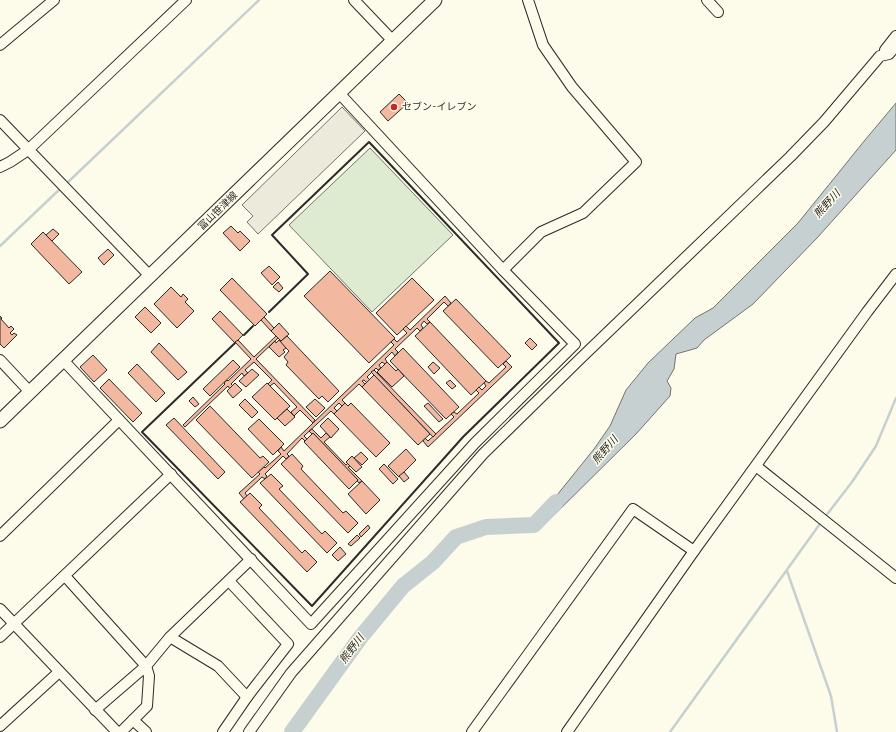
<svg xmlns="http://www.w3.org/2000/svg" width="896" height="732" font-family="Bitter,'Noto Sans JP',serif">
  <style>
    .green { fill: #deebd1; stroke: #74746e }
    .parking { fill: #eceadb; stroke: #74746e }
    .water { fill: #c7d0d0; stroke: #74746e }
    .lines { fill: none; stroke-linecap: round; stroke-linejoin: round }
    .stream { stroke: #c7d0d0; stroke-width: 2.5 }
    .river { stroke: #c7d0d0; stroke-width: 16 }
    .building { fill: #f2b8a0; stroke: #2b2b2b }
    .minor-casing { stroke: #2b2b2b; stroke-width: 12 }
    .major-casing { stroke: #2b2b2b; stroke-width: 15 }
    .minor { stroke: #fdfbea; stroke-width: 10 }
    .major { stroke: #fdfbea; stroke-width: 13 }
    .wall { stroke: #2b2b2b; stroke-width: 2 }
    .poi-dot { fill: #c62828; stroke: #fdfbea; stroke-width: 1.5 }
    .labels { text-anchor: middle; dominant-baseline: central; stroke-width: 3; stroke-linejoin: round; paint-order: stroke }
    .poi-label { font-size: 10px; fill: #2b2b2b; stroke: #fdfbea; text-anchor: start }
    .street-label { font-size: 10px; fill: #2b2b2b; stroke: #fdfbea }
    .water-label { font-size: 11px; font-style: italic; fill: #2b2b2b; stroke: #fdfbea }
  </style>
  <rect width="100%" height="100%" fill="#fdfbea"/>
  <polygon class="green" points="370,148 453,235 372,312 289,225"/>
  <polygon class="parking" points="342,107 365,131 258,234 247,222 253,216 242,205"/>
  <polygon class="water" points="896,103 896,150 817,238 753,304 704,340 697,348 676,354 674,369 667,381 671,388 670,396 636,434 543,526 541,515 594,449 610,426 626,390 648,363 695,318 713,308 798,223 865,140"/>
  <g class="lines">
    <g class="stream">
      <polyline points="66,184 259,0"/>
      <polyline points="0,246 62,187"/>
      <polyline points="825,517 852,482 876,446 896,398"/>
      <polyline points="787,571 831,696 837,732"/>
      <polyline points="670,732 822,521"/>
    </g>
    <polyline class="river" points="292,732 360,638 403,586 433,562 456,537 486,527 534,525 556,502"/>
  </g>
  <g class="building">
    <polygon points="399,94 408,103 388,121 380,112"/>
    <polygon points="231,226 238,233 240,231 250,241 240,251 223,233"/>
    <polygon points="53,229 59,234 52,241 46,235"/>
    <polygon points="43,232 82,272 69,284 31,244"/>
    <polygon points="108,249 114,255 104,265 98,258"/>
    <polygon points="269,266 280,277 272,285 261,273"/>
    <polygon points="330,271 395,338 369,363 304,296"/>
    <polygon points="232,278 267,314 255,326 220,290"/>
    <polygon points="412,278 434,300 397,335 376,313"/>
    <polygon points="278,282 283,288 279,292 273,287"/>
    <polygon points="171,287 181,297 183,294 188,299 185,302 194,311 177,328 154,304"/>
    <polygon points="445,296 451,303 448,306 444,302 427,319 430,322 427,324 424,321 421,325 423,328 420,331 417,328 395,349 398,352 395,356 392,352 385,359 387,362 385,364 382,362 379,365 381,368 378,370 376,368 367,377 370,380 367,383 364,380 362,381 365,384 362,387 359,384 342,400 345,403 342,406 339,403 334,408 337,411 334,414 331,411 304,436 307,439 305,441 302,438 287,454 289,456 286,459 283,456 265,474 267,476 265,479 262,477 245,493 247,496 244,499 239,493 260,474 258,472 264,467 265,468 281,454 278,451 281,447 284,451 394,345 391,342 394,339 397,342 407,333 403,329 406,326 410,330"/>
    <polygon points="456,299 511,356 498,368 443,311"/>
    <polygon points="145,307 161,323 151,333 135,317"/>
    <polygon points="220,311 243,335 235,343 212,319"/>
    <polygon points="0,316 2,318 1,319 9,328 11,326 14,329 10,333 12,335 14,333 17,335 4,348 0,344"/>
    <polygon points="264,317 274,328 271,331 261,320"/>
    <polygon points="430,322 486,381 471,395 415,336"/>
    <polygon points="279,323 289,334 281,341 271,331"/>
    <polygon points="276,336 278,338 256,359 315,420 313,423 300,410 294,416 291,412 297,407 274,383 270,386 268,384 272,380 254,362 245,370 248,373 244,376 242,373 231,384 233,386 230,389 228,386 185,427 183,425 225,384 224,383 227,380 228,381 251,359 235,342 238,340 254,357"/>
    <polygon points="287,336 339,391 328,402 322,396 319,399 286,365 288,362 284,357 289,351 280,342"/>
    <polygon points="530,338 537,345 532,350 525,343"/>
    <polygon points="279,340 286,348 283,350 285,352 279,357 269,347 275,341 276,343"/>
    <polygon points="159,343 187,372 178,380 151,352"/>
    <polygon points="403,348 459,407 446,419 390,361"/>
    <polygon points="93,355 107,370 94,382 80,367"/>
    <polygon points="233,360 240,367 210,396 203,389"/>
    <polygon points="506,361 512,367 428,447 423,441 425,438 428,441 454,417 451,414 454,412 457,414 479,393 476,390 479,387 482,390 486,386 484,383 486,381 489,383 506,367 503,364"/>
    <polygon points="387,362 396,371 398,369 404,376 392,387 377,372"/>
    <polygon points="433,362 440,368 434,374 428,367"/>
    <polygon points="137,364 165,393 156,402 128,373"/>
    <polygon points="252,369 259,375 246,387 239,381"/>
    <polygon points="374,370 436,434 433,437 371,372"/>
    <polygon points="374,375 430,434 418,445 362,387"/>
    <polygon points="109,379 142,413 133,422 100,388"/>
    <polygon points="450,380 456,386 452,389 446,383"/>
    <polygon points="235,383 242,390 233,398 227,391"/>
    <polygon points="267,383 290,406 275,420 252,397"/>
    <polygon points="193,397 199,404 195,407 189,401"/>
    <polygon points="245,399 258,412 252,418 239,405"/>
    <polygon points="315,399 325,408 316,417 306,407"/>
    <polygon points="345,403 348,406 351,403 390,443 376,457 334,414"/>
    <polygon points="428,403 443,419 439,422 424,406"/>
    <polygon points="210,406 260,458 263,456 269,462 252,478 196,420"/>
    <polygon points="287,409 295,417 285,426 277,418"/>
    <polygon points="174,418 225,472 218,479 166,425"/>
    <polygon points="328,418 339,429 331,438 320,426"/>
    <polygon points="259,419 284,444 273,455 248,429"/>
    <polygon points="312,429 321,438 326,433 330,437 324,442 346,465 348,463 350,466 348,467 362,481 359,483 313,433 312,434 309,431"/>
    <polygon points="313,433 358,480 349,489 304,442"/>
    <polygon points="406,449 416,460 399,477 388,466"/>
    <polygon points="361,452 368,459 362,465 354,458"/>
    <polygon points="292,454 303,466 301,469 343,513 346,511 358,523 348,533 281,464"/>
    <polygon points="352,456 362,467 356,472 346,462"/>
    <polygon points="384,464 398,479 393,484 379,469"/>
    <polygon points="404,472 409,478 404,482 399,476"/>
    <polygon points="271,474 283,486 279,489 322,534 325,531 337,543 327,553 260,483"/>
    <polygon points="362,481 380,500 366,514 348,494"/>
    <polygon points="250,493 262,505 259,508 302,553 305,550 317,562 307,572 240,502"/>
    <polygon points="368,525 370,528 361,537 359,534"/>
    <polygon points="357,535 360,538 351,546 348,544"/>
    <polygon points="340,547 346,554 338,561 332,555"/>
  </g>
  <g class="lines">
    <defs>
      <g id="minor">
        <polyline points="354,0 393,41"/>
        <polyline points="707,0 718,12"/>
        <polyline points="0,45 54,0"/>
        <polyline points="885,50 896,36"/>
        <polyline points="0,120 150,276"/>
        <polyline points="0,167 10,162 28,150 186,0"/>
        <polyline points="503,270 541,232 583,213 636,162 572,87 543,45 528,0"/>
        <polyline points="0,360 30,392"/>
        <polyline points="63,360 311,624 475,443 575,344 503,270 339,93"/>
        <polyline points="756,466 896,578"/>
        <polyline points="0,536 119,420"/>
        <polyline points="65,576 146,666 149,676 147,706 121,732"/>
        <polyline points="0,609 117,732"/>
        <polyline points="0,637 171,474"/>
        <polyline points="170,637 218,666 247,697"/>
        <polyline points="95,710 146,666 170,637 251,559"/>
        <polyline points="133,720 146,732"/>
        <polyline points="0,726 59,672"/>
        <polyline points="223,732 247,697 288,644 229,581"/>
        <polyline points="249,732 291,673 483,454 582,357 790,157 824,122 880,56 889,54 896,46"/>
        <polyline points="472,732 633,509 694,551"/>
        <polyline points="567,732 694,551 867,312 896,274"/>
      </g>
      <polyline id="major" points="0,421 435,0"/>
    </defs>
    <use href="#minor" class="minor-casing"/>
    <use href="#major" class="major-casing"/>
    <use href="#minor" class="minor"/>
    <use href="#major" class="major"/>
    <g class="wall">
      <polyline points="244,335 253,326"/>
      <polyline points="235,343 142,432 312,606 463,437 559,343 369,142 272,235 308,274 269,312"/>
    </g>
  </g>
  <circle class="poi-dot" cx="394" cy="107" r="4"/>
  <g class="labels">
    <g class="poi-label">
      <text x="402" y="107">セブン-イレブン</text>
    </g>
    <g class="street-label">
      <text transform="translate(218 211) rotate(-44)">富山笹津線</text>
    </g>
    <g class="water-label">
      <text transform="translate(827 204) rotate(-47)">熊野川</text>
      <text transform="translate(605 450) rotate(-49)">熊野川</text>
      <text transform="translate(352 649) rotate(-53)">熊野川</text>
    </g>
  </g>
</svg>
